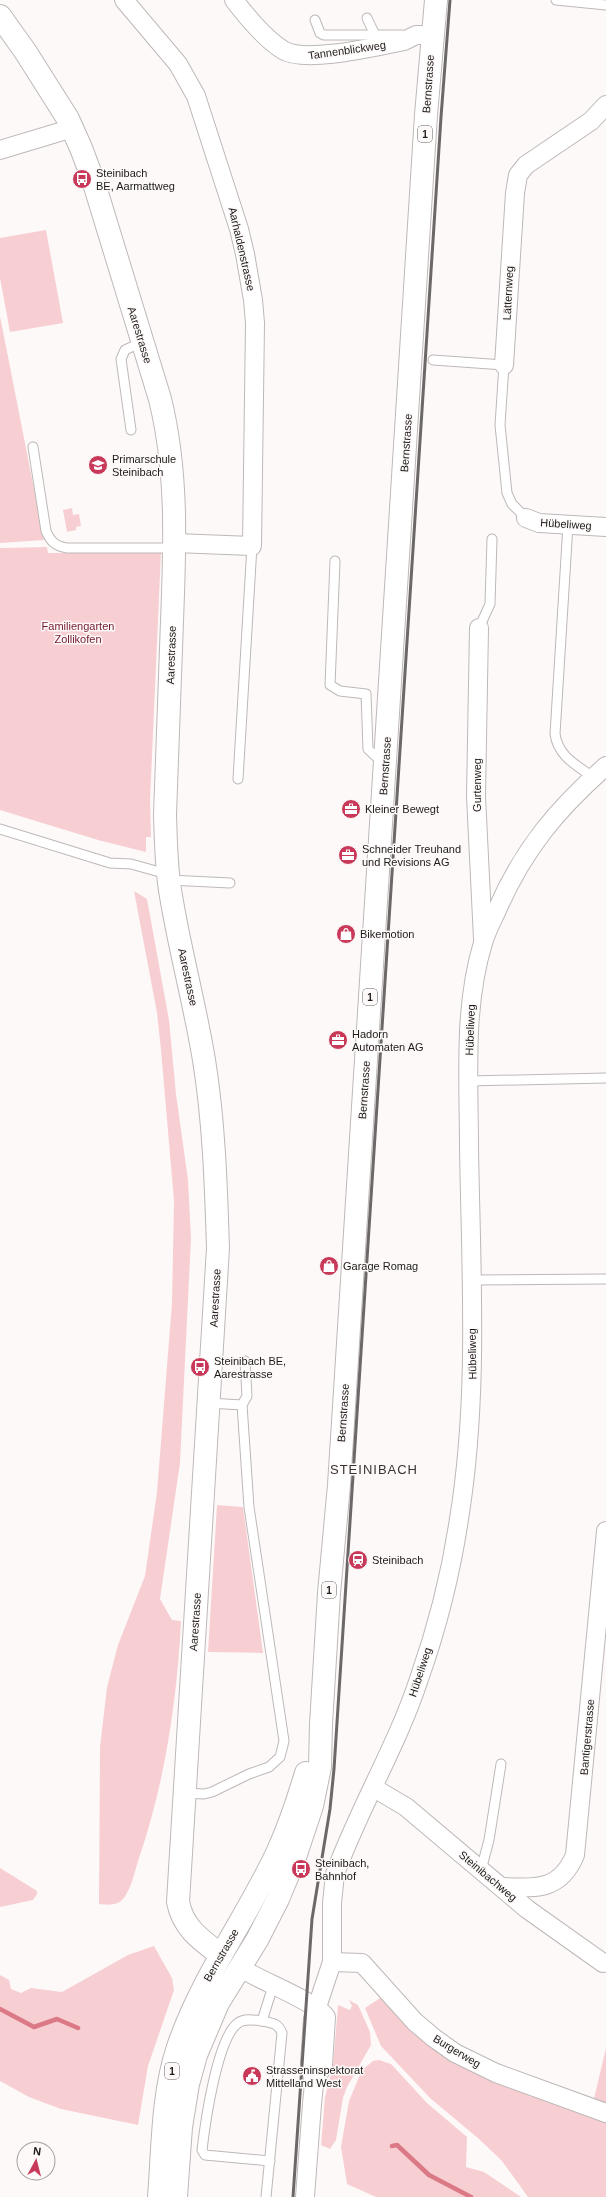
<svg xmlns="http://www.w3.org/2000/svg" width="606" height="2197" font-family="Helvetica,sans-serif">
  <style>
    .green { fill: #f7cfd2 }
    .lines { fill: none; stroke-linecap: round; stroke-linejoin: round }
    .stream { stroke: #db7986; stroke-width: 4.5 }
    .service-casing { stroke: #beb8b8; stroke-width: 11 }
    .minor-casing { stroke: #beb8b8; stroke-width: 20 }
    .tertiary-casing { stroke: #beb8b8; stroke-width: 24 }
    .primary-casing { stroke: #beb8b8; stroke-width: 24 }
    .service { stroke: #fff; stroke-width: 9 }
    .minor { stroke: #fff; stroke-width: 18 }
    .tertiary { stroke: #fff; stroke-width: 22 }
    .primary { stroke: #fff; stroke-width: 22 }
    .rail { stroke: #6c6868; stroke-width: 3 }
    .labels { text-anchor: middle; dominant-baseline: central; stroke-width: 3; stroke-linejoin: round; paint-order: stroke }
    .shield { fill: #fef9f9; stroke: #605d5d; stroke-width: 1 }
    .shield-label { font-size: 10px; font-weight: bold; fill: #1c1a1a }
    .street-label { font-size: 11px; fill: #1c1a1a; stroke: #fef9f9 }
    .poi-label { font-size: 11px; fill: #1c1a1a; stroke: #fef9f9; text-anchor: start }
    .park-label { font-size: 11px; fill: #72192e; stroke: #fef9f9 }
    .quarter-label { font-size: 13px; letter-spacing: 1px; fill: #383334; stroke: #fef9f9 }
  </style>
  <rect width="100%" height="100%" fill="#fef9f9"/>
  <g class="green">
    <polygon points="46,230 63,323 10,332 0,278 0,238"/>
    <polygon points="0,316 44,540 0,543"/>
    <polygon points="72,508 73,515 79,514 81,526 76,527 76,530 67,532 63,510"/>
    <polygon points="47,547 48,553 161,552 150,801 151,837 146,837 146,852 98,840 0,810 0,548"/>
    <path d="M134,891L147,899L169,1020L176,1094L188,1180L191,1238L180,1463L160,1599L172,1620L181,1621C177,1701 165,1782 139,1858C135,1870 132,1887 124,1898C118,1906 108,1905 99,1904L100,1747L107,1687L118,1645L145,1576L157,1492L172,1303L174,1201L161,1050L157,1013Z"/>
    <polygon points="217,1505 243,1507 263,1653 208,1652"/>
    <polygon points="0,1868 37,1891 37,1894 33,1900 0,1907"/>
    <polygon points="154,1946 172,1978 174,1990 148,2066 138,2125 61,2109 29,2097 0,2081 0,1975 9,1980 11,1989 21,1993 31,1988 62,1992 128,1955"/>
    <polygon points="383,1996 412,2026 606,2118 606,2197 528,2197 502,2161 479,2139 430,2098 381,2046 365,2008"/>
    <polygon points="349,2000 358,2005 370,2032 371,2045 347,2087 343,2098 336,2140 330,2149 321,2145 325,2097 333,2066 338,2005 350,2010 352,2006"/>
    <polygon points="606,2048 606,2113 592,2107"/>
    <polygon points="379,2060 391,2064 427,2103 467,2137 466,2167 484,2172 521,2197 376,2197 347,2184 341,2147 349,2101 362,2070 373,2061"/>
  </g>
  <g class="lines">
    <g class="stream">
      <polyline points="0,2009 34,2027 57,2019 78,2028"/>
      <polyline points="392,2146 397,2145 429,2175 471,2197"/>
    </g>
    <defs>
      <g id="service">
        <polyline points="556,0 606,5"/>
        <polyline points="367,18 375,35"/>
        <polyline points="315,20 320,33 324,35 402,35"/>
        <polyline points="433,360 504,365 500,425 507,493 512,504 526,518"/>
        <polyline points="131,430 121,359 125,350 142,342"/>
        <path d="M33,447L46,531C51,542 55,546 67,548H175"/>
        <path d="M568,525L555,734C558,756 576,765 593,777"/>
        <polyline points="335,561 330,685 340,691 366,694 368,749 384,764"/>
        <polyline points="479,628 490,604 492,539"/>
        <polyline points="238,779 252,546"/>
        <polyline points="0,829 110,863 131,864 167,874"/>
        <polyline points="169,880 230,883"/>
        <polyline points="469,1081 606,1078"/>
        <polyline points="472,1280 606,1279"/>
        <polyline points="242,1405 247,1396 245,1361"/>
        <polyline points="185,1793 204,1794 212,1792 249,1774 269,1767 280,1757 284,1741 249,1507 242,1405 209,1403"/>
        <polyline points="481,1870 489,1840 501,1764"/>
        <path d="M262,2021C255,2020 244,2018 238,2023C217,2038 205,2124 202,2150L205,2155L270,2161"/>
        <path d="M266,2197L282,2033C278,2023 272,2023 262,2021L273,1986"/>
      </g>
      <g id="minor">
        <polyline points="124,0 178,64 196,96 239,229 245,254 253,300 255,323 252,546 175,543"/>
        <path d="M234,0C247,17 265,39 283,50C305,64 378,46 404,41L416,35H432"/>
        <polyline points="0,150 73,128"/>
        <polyline points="504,365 515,193 518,175 526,165 591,121 606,105"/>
        <polyline points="526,518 539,523 606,527"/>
        <polyline points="479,628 476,796 483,939"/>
        <polyline points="374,1788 406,1807 527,1909 603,1963"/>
        <path d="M502,1887C536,1888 560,1891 575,1855L606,1531"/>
        <polyline points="332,1962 362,1963 415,2022 434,2038 455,2053 496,2073 606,2113"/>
        <path d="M239,1967C258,1980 317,2002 326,2017L323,2065L314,2084L312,2104L305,2197"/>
        <path d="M314,2084L310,2063L313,2019L332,1962V1903L335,1874C359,1808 397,1746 419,1679C437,1628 451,1573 459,1519C479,1396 471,1272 469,1148C469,1080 463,1008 483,943C486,932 492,921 497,910C523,850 557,809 606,766"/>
      </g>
      <path id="tertiary" d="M0,16L25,51L68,119L81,148L93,180L160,399C178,472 175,546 172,621C170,686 167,750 165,815C166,842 166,870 171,896C180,951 195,1005 204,1060C214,1122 216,1185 218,1248L178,1902C183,1928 201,1940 221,1955"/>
      <g id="primary">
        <path d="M159,2197C163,2147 162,2095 178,2047C202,1977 246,1919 277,1853C289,1827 298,1800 306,1773"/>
        <polyline points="176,2197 181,2127 188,2084 196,2055 218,2003 257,1940 278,1899 293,1863 312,1806 320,1767 321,1724 329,1593 339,1485 426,115 436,0"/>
      </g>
    </defs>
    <use href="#service" class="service-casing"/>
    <use href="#minor" class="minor-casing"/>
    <use href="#tertiary" class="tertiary-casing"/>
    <use href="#primary" class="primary-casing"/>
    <use href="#service" class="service"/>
    <use href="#minor" class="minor"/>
    <use href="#tertiary" class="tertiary"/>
    <use href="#primary" class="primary"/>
    <polyline class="rail" points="293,2197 312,1919 330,1809 334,1769 441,117 450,0"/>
  </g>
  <defs>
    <symbol id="bus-disc" viewBox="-11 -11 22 22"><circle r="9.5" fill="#c83858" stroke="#fef9f9"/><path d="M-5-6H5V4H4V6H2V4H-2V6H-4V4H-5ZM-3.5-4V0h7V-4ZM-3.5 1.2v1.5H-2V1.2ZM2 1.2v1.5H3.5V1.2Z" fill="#fff"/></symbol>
    <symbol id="school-disc" viewBox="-11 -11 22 22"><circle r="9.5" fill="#c83858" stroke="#fef9f9"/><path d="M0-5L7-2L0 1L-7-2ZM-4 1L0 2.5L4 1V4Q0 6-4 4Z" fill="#fff"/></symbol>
    <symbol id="office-disc" viewBox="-11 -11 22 22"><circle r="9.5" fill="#c83858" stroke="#fef9f9"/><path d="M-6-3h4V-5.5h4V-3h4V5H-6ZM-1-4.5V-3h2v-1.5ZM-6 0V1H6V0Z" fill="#fff"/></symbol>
    <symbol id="shop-disc" viewBox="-11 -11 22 22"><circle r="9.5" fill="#c83858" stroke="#fef9f9"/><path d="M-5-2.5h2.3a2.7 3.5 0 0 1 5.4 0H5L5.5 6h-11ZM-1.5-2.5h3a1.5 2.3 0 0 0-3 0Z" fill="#fff"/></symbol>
    <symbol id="station-disc" viewBox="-11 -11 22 22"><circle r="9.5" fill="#c83858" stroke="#fef9f9"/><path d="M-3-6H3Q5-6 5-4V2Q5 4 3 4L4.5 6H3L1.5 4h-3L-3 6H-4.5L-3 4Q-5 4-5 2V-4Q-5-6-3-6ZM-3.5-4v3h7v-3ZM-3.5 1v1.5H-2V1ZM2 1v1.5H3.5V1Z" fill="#fff"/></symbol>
    <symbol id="civic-disc" viewBox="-11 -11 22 22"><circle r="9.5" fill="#c83858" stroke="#fef9f9"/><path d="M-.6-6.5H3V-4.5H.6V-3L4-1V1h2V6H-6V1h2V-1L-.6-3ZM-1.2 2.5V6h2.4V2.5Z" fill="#fff"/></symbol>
  </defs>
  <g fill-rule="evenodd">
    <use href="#bus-disc" x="71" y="168" width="22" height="22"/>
    <use href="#school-disc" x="87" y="454" width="22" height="22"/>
    <use href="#office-disc" x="340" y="798" width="22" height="22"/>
    <use href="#office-disc" x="337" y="844" width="22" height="22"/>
    <use href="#shop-disc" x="335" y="923" width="22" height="22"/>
    <use href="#office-disc" x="327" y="1029" width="22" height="22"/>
    <use href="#shop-disc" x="318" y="1255" width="22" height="22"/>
    <use href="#bus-disc" x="189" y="1356" width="22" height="22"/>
    <use href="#station-disc" x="347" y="1549" width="22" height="22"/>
    <use href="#bus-disc" x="290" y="1858" width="22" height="22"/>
    <use href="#civic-disc" x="241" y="2065" width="22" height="22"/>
  </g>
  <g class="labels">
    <g class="shield">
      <rect x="418" y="126" width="14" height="16" rx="3"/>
      <rect x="363" y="989" width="14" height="16" rx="3"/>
      <rect x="322" y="1582" width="14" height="16" rx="3"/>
      <rect x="165" y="2063" width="14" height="16" rx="3"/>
    </g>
    <g class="shield-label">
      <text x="425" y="134">1</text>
      <text x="370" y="997">1</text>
      <text x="329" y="1590">1</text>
      <text x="172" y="2071">1</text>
    </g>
    <g class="street-label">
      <text transform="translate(347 50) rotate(-8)">Tannenblickweg</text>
      <text transform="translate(428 84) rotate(-86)">Bernstrasse</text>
      <text transform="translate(242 249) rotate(77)">Aarhaldenstrasse</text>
      <text transform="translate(508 293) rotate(-87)">Lätternweg</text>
      <text transform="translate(140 335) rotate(73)">Aarestrasse</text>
      <text transform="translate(406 443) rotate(-86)">Bernstrasse</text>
      <text transform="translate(566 524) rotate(4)">Hübeliweg</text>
      <text transform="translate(171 655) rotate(-88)">Aarestrasse</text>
      <text transform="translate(385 766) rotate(-86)">Bernstrasse</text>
      <text transform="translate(477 785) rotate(-90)">Gurtenweg</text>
      <text transform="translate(188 977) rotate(78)">Aarestrasse</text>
      <text transform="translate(470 1030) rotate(-88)">Hübeliweg</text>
      <text transform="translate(364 1090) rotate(-86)">Bernstrasse</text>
      <text transform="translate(215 1298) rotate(-87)">Aarestrasse</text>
      <text transform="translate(472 1354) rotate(-91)">Hübeliweg</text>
      <text transform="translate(343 1413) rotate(-86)">Bernstrasse</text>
      <text transform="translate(195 1622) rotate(-86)">Aarestrasse</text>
      <text transform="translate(420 1672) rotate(-72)">Hübeliweg</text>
      <text transform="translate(587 1737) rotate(-85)">Bantigerstrasse</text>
      <text transform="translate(488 1876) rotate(40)">Steinibachweg</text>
      <text transform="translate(221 1955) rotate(-60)">Bernstrasse</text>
      <text transform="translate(457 2051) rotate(31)">Burgerweg</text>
    </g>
    <g class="poi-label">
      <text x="96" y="173">Steinibach<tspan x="96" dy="13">BE, Aarmattweg</tspan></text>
      <text x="112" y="459">Primarschule<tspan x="112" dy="13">Steinibach</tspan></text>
      <text x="365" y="809">Kleiner Bewegt</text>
      <text x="362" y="849">Schneider Treuhand<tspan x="362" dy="13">und Revisions AG</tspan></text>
      <text x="360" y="934">Bikemotion</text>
      <text x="352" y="1034">Hadorn<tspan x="352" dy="13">Automaten AG</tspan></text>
      <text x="343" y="1266">Garage Romag</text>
      <text x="214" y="1361">Steinibach BE,<tspan x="214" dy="13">Aarestrasse</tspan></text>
      <text x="372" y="1560">Steinibach</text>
      <text x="315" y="1863">Steinibach,<tspan x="315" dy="13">Bahnhof</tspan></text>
      <text x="266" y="2070">Strasseninspektorat<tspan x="266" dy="13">Mittelland West</tspan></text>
    </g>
    <g class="park-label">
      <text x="78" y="626">Familiengarten<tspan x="78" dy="13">Zollikofen</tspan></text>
    </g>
    <g class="quarter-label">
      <text x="374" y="1469">STEINIBACH</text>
    </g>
  </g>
  <g transform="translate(36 2161) rotate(7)"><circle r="19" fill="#fef9f9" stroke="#a4a0a0"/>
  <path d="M0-3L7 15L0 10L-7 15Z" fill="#c83858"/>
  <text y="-6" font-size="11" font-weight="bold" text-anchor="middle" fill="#1c1a1a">N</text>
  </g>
</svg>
